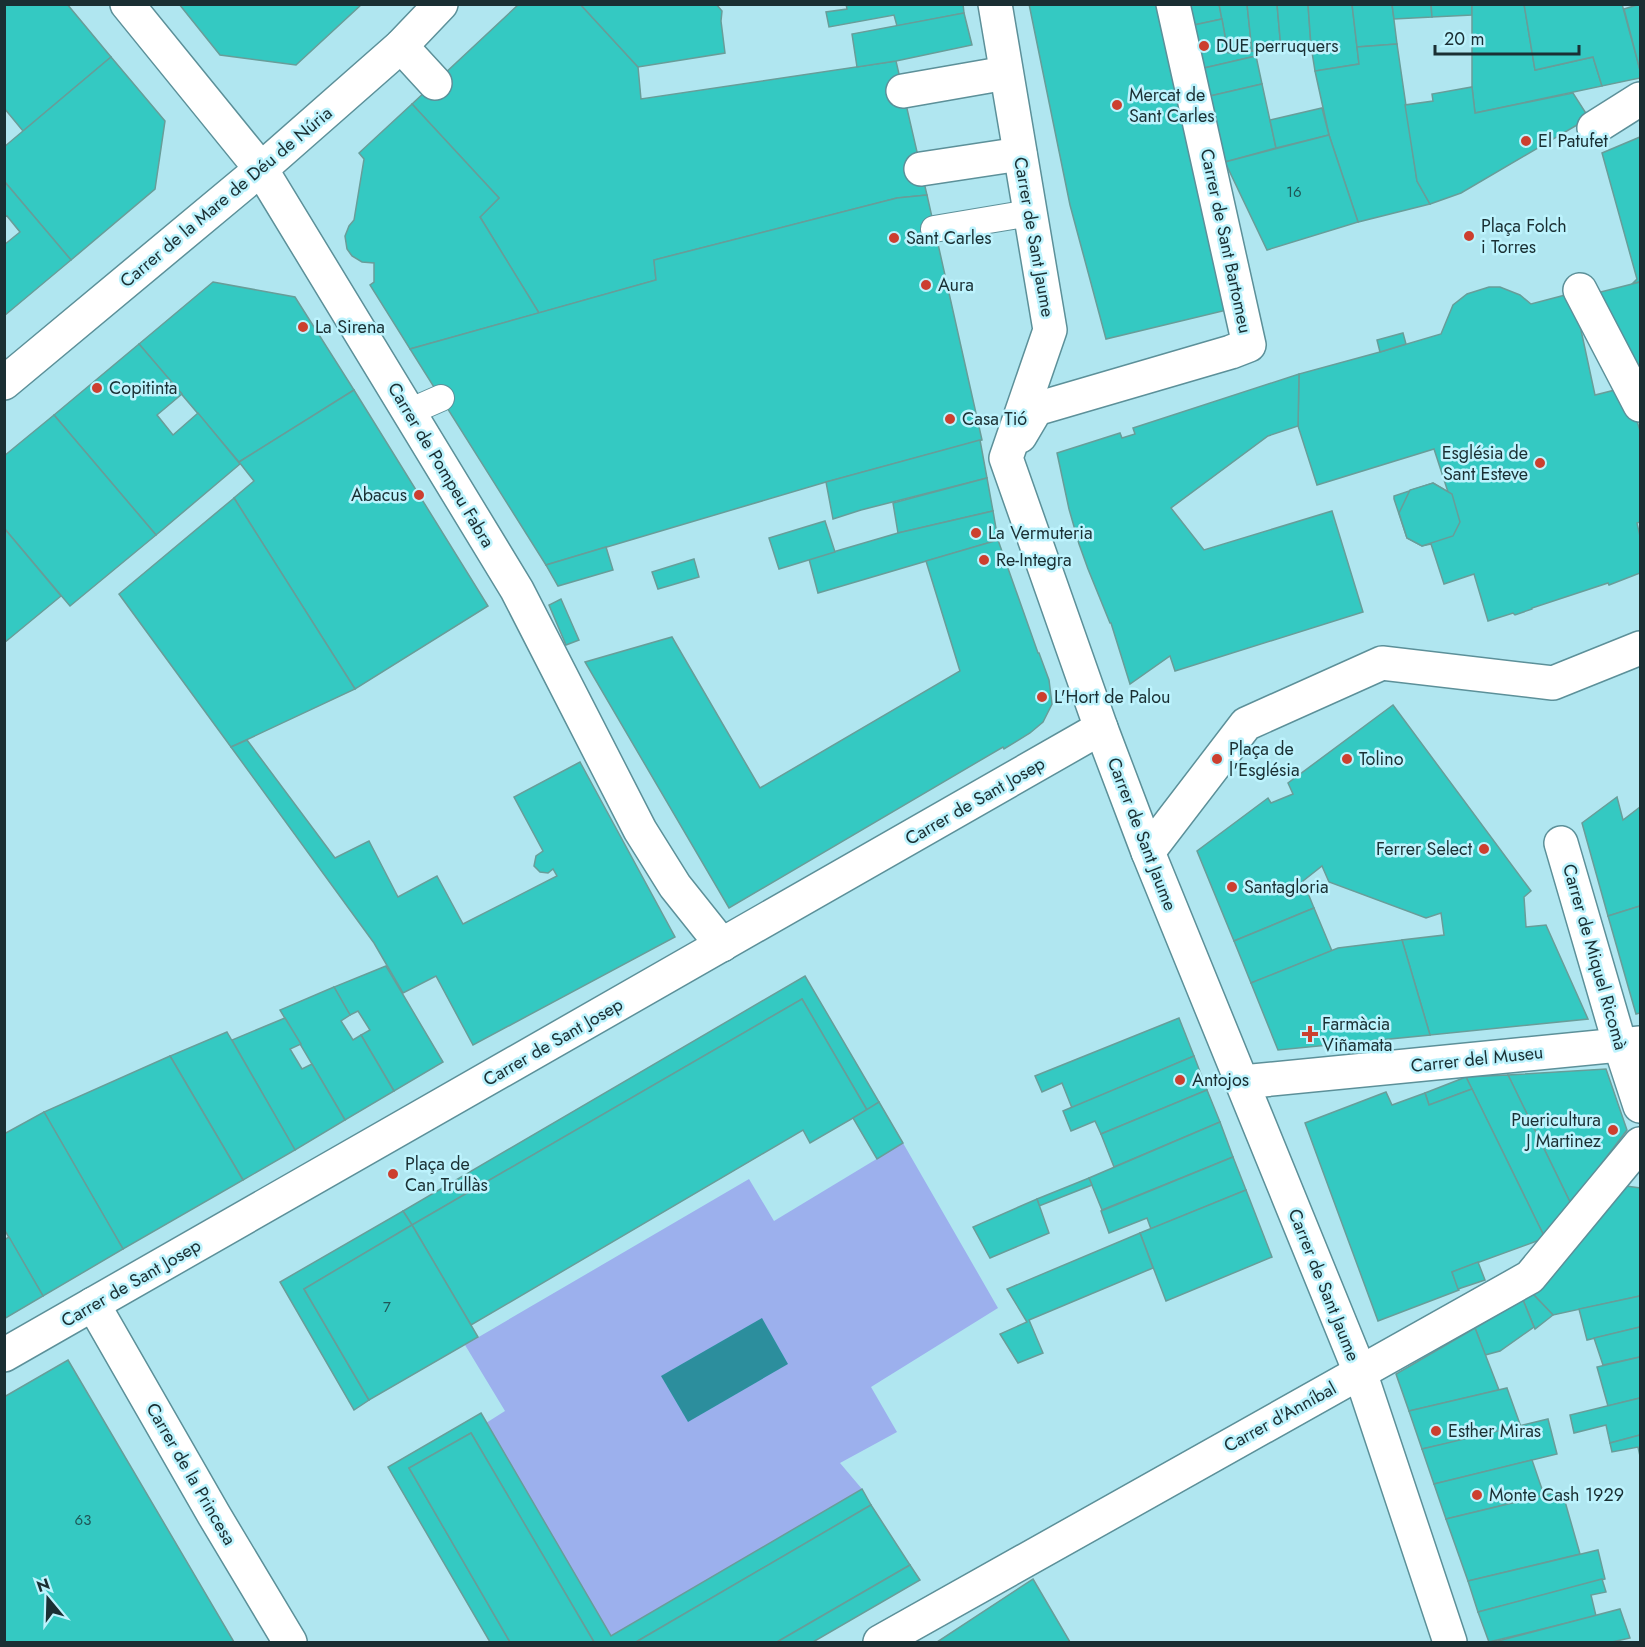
<svg xmlns="http://www.w3.org/2000/svg" width="1645" height="1647" font-family="Jost,sans-serif">
  <style>
    .green { fill: #9cb0ed }
    .water { fill: #2c8e9d }
    .building { fill: #34c9c2; stroke: #689d99; stroke-width: 1.5 }
    .lines { fill: none; stroke-linecap: round; stroke-linejoin: round }
    .lane-casing { stroke: #5c9099; stroke-width: 28 }
    .street-casing { stroke: #5c9099; stroke-width: 36 }
    .lane { stroke: #fff; stroke-width: 26 }
    .street { stroke: #fff; stroke-width: 33 }
    .poi-dot { fill: #cc3f2f; stroke: #bdf3fd; stroke-width: 2 }
    .labels { text-anchor: middle; dominant-baseline: central; stroke-width: 5; stroke-linejoin: round; paint-order: stroke }
    .number-label { font-size: 15px; fill: #205657 }
    .poi-label { font-size: 18px; fill: #1a2f33; stroke: #bdf3fd; text-anchor: start }
    .street-label { font-size: 18px; fill: #1a2f33; stroke: #bdf3fd }
  </style>
  <rect width="100%" height="100%" fill="#b0e6f0"/>
  <polygon class="green" points="903,1143 998,1308 871,1387 897,1432 840,1463 862,1489 611,1636 486,1423 505,1411 465,1345 749,1179 774,1221"/>
  <polygon class="water" points="762,1318 788,1364 688,1422 661,1376"/>
  <g class="building">
    <polygon points="4,4 67,4 111,57 23,131 4,108"/>
    <polygon points="179,4 362,4 296,65 220,55"/>
    <polygon points="519,4 580,4 638,67 641,99 896,61 927,195 897,198 654,260 656,280 539,313 480,217 499,198 412,104"/>
    <polygon points="580,4 716,4 722,11 721,21 725,53 638,67"/>
    <polygon points="846,4 963,4 964,13 897,26 894,15 829,27 826,12 847,9"/>
    <polygon points="1029,4 1162,4 1231,309 1106,339 1070,205"/>
    <polygon points="1189,4 1219,4 1222,19 1194,25"/>
    <polygon points="1219,4 1247,4 1252,51 1228,53"/>
    <polygon points="1247,4 1277,4 1281,49 1252,51"/>
    <polygon points="1277,4 1308,4 1311,46 1281,49"/>
    <polygon points="1308,4 1352,4 1359,64 1315,71 1311,46"/>
    <polygon points="1352,4 1392,4 1397,44 1357,47"/>
    <polygon points="1392,4 1431,4 1432,17 1394,19"/>
    <polygon points="1431,4 1472,4 1472,15 1432,17"/>
    <polygon points="1472,4 1524,4 1535,70 1593,57 1602,86 1475,113 1472,87"/>
    <polygon points="1524,4 1622,4 1640,70 1640,78 1602,86 1593,57 1535,70"/>
    <polygon points="1640,4 1640,70 1624,9"/>
    <polygon points="964,13 972,45 896,61 857,67 852,34"/>
    <polygon points="1222,19 1228,53 1255,51 1256,56 1204,68 1194,25"/>
    <polygon points="1397,44 1417,181 1430,204 1358,222 1329,135 1315,71 1359,64 1357,47"/>
    <polygon points="1256,56 1262,84 1210,96 1204,68"/>
    <polygon points="111,57 165,121 155,189 71,260 4,181 4,147"/>
    <polygon points="1262,84 1276,148 1225,162 1210,96"/>
    <polygon points="1472,87 1475,113 1573,93 1589,118 1461,193 1430,204 1417,181 1405,105 1433,101 1432,94"/>
    <polygon points="412,104 499,198 480,217 539,313 410,349 370,285 374,282 374,263 362,262 352,256 347,249 345,236 349,226 354,220 364,159 359,153"/>
    <polygon points="1322,108 1329,135 1276,148 1270,120"/>
    <polygon points="1329,135 1358,222 1267,250 1225,162"/>
    <polygon points="1640,137 1640,282 1633,283 1637,279 1602,153"/>
    <polygon points="4,181 71,260 4,316 4,245 20,232 7,216 4,217"/>
    <polygon points="927,195 982,440 826,482 546,565 410,349 656,280 654,260 897,198"/>
    <polygon points="213,282 295,297 354,390 239,462 139,344"/>
    <polygon points="1640,282 1640,390 1589,295"/>
    <polygon points="1489,287 1500,287 1520,295 1531,304 1573,293 1595,395 1627,387 1640,431 1640,522 1637,523 1640,536 1640,573 1609,585 1608,583 1532,608 1532,609 1515,615 1513,613 1488,621 1474,574 1444,584 1431,544 1422,546 1407,538 1394,499 1394,496 1433,483 1448,492 1434,449 1317,485 1298,426 1299,374 1380,352 1441,334 1453,305 1467,294"/>
    <polygon points="1403,333 1406,344 1380,352 1377,340"/>
    <polygon points="139,344 182,394 157,415 173,435 198,413 240,464 156,535 54,415"/>
    <polygon points="1299,374 1298,426 1268,436 1171,508 1204,550 1332,511 1363,612 1175,671 1170,656 1130,684 1111,623 1110,623 1088,569 1079,544 1069,509 1057,453 1120,433 1122,438 1135,434 1133,428"/>
    <polygon points="354,390 488,606 355,689 234,498 254,481 239,462"/>
    <polygon points="54,415 156,535 70,606 4,528 4,456"/>
    <polygon points="980,440 987,478 861,510 833,519 826,482"/>
    <polygon points="987,478 993,511 898,533 893,503"/>
    <polygon points="1433,483 1452,494 1460,522 1453,536 1422,546 1407,538 1399,513 1410,490"/>
    <polygon points="234,498 355,689 231,747 119,594"/>
    <polygon points="993,511 998,540 818,593 809,559 898,533"/>
    <polygon points="825,521 835,552 779,569 769,538"/>
    <polygon points="4,528 61,596 4,643"/>
    <polygon points="998,540 1038,653 1039,653 1049,680 1052,704 1043,722 1030,733 1004,749 1003,747 729,908 585,662 672,637 760,788 960,671 926,561"/>
    <polygon points="606,547 613,570 558,586 546,565"/>
    <polygon points="694,559 699,577 658,589 652,572"/>
    <polygon points="561,599 579,640 566,645 549,605"/>
    <polygon points="1393,705 1531,891 1524,897 1526,927 1546,925 1588,1019 1430,1035 1402,940 1444,935 1441,913 1426,918 1329,882 1322,866 1303,881 1314,908 1234,941 1197,851 1268,798 1271,803 1293,794 1288,783"/>
    <polygon points="247,740 335,858 369,841 398,897 437,876 463,924 557,876 553,869 548,873 540,872 534,866 536,856 543,851 514,797 580,762 675,937 473,1045 436,976 403,993 374,943 231,747"/>
    <polygon points="1617,797 1623,820 1640,807 1640,906 1608,916 1582,823"/>
    <polygon points="1640,906 1640,1013 1636,1014 1608,916"/>
    <polygon points="1314,908 1332,951 1251,983 1234,941"/>
    <polygon points="1402,940 1430,1035 1278,1050 1251,983 1338,948"/>
    <polygon points="386,966 443,1062 394,1091 361,1035 370,1030 358,1011 350,1015 334,987"/>
    <polygon points="805,976 879,1102 867,1110 802,999 412,1225 403,1211"/>
    <polygon points="334,987 350,1015 341,1021 353,1040 361,1035 394,1091 345,1120 280,1010"/>
    <polygon points="802,999 867,1110 810,1143 803,1130 471,1325 412,1225"/>
    <polygon points="285,1018 301,1044 290,1049 302,1069 312,1064 345,1120 295,1150 232,1040"/>
    <polygon points="1179,1018 1194,1056 1072,1108 1062,1083 1042,1092 1035,1076"/>
    <polygon points="227,1032 295,1150 243,1180 170,1056"/>
    <polygon points="170,1056 243,1180 123,1249 44,1112"/>
    <polygon points="1194,1056 1207,1090 1101,1134 1095,1121 1071,1131 1063,1111"/>
    <polygon points="1606,1069 1627,1130 1571,1204 1508,1075"/>
    <polygon points="1508,1075 1571,1204 1545,1238 1466,1077"/>
    <polygon points="1466,1077 1472,1089 1429,1105 1425,1093"/>
    <polygon points="1472,1089 1545,1238 1452,1272 1459,1290 1378,1321 1305,1123 1386,1092 1392,1105 1425,1093 1429,1105"/>
    <polygon points="1207,1090 1220,1122 1114,1167 1101,1134"/>
    <polygon points="879,1102 903,1143 877,1159 853,1118"/>
    <polygon points="44,1112 123,1249 43,1296 4,1229 4,1134"/>
    <polygon points="1220,1122 1233,1157 1102,1210 1089,1178"/>
    <polygon points="1233,1157 1246,1190 1151,1229 1147,1218 1109,1233 1101,1211"/>
    <polygon points="1089,1178 1092,1185 1039,1206 1037,1199"/>
    <polygon points="1626,1186 1640,1188 1640,1296 1553,1315 1533,1294 1543,1287"/>
    <polygon points="1246,1190 1272,1257 1166,1301 1140,1233"/>
    <polygon points="1037,1199 1049,1233 990,1258 973,1227"/>
    <polygon points="403,1211 412,1225 304,1289 369,1400 354,1410 280,1282"/>
    <polygon points="412,1225 478,1337 369,1400 304,1289"/>
    <polygon points="1140,1233 1153,1268 1029,1320 1043,1353 1018,1363 1000,1334 1027,1322 1007,1289"/>
    <polygon points="9,1237 43,1296 4,1319 4,1240"/>
    <polygon points="1478,1262 1485,1280 1458,1289 1452,1272"/>
    <polygon points="1533,1294 1553,1315 1535,1329 1523,1300"/>
    <polygon points="1640,1296 1640,1327 1587,1340 1579,1309"/>
    <polygon points="1523,1300 1534,1327 1500,1351 1485,1355 1475,1328"/>
    <polygon points="1640,1327 1640,1357 1603,1365 1594,1338"/>
    <polygon points="1475,1328 1499,1390 1409,1411 1396,1374"/>
    <polygon points="1640,1357 1640,1398 1608,1406 1597,1367"/>
    <polygon points="68,1360 234,1642 4,1642 4,1397"/>
    <polygon points="1507,1388 1521,1427 1422,1449 1409,1411"/>
    <polygon points="1640,1398 1640,1435 1610,1443 1606,1425 1574,1433 1570,1415"/>
    <polygon points="481,1413 611,1636 862,1489 871,1505 636,1642 594,1642 471,1433 409,1468 510,1642 490,1642 388,1467"/>
    <polygon points="1548,1419 1557,1454 1434,1484 1422,1449"/>
    <polygon points="471,1433 594,1642 510,1642 409,1468"/>
    <polygon points="1640,1435 1640,1456 1638,1447 1612,1452 1610,1443"/>
    <polygon points="1532,1460 1544,1495 1446,1519 1434,1484"/>
    <polygon points="1562,1491 1580,1554 1468,1581 1446,1519"/>
    <polygon points="871,1505 910,1565 777,1642 636,1642"/>
    <polygon points="1598,1550 1605,1579 1478,1612 1468,1581"/>
    <polygon points="910,1565 920,1580 813,1642 777,1642"/>
    <polygon points="1033,1579 1070,1642 937,1642"/>
    <polygon points="1602,1579 1606,1592 1591,1595 1596,1616 1489,1642 1478,1612"/>
    <polygon points="1620,1609 1630,1638 1612,1642 1494,1642"/>
  </g>
  <g class="lines">
    <defs>
      <g id="lane">
        <polyline points="934,229 1030,213"/>
        <polyline points="409,412 441,398"/>
      </g>
      <g id="street">
        <polyline points="127,4 261,169 517,590 640,830 675,886 722,945"/>
        <polyline points="995,4 1050,330 1006,458 1101,728 1148,852 1360,1372 1450,1642"/>
        <polyline points="401,46 435,83"/>
        <polyline points="903,91 1006,73"/>
        <polyline points="1594,128 1640,99"/>
        <polyline points="921,169 1020,154"/>
        <polyline points="1580,290 1640,405"/>
        <polyline points="4,383 261,169 401,46 441,4"/>
        <polyline points="1020,436 1036,409 1231,352 1249,345 1173,4"/>
        <polyline points="1561,843 1620,1045 1640,1106"/>
        <polyline points="1148,852 1246,724 1382,663 1553,683 1640,648"/>
        <polyline points="1242,1082 1640,1043"/>
        <polyline points="93,1304 214,1515 290,1642"/>
        <polyline points="4,1355 1101,728"/>
        <polyline points="880,1642 1530,1277 1640,1144"/>
      </g>
    </defs>
    <use href="#lane" class="lane-casing"/>
    <use href="#street" class="street-casing"/>
    <use href="#lane" class="lane"/>
    <use href="#street" class="street"/>
  </g>
  <g class="poi-dot">
    <circle cx="1204" cy="46" r="6"/>
    <circle cx="1117" cy="105" r="6"/>
    <circle cx="1526" cy="141" r="6"/>
    <circle cx="1469" cy="236" r="6"/>
    <circle cx="894" cy="238" r="6"/>
    <circle cx="926" cy="285" r="6"/>
    <circle cx="303" cy="327" r="6"/>
    <circle cx="97" cy="388" r="6"/>
    <circle cx="950" cy="419" r="6"/>
    <circle cx="1540" cy="463" r="6"/>
    <circle cx="419" cy="495" r="6"/>
    <circle cx="976" cy="533" r="6"/>
    <circle cx="984" cy="560" r="6"/>
    <circle cx="1042" cy="697" r="6"/>
    <circle cx="1217" cy="759" r="6"/>
    <circle cx="1347" cy="759" r="6"/>
    <circle cx="1484" cy="849" r="6"/>
    <circle cx="1232" cy="887" r="6"/>
    <path d="M1307 1025h6v6h6v6h-6v6h-6v-6h-6v-6h6z"/>
    <circle cx="1180" cy="1080" r="6"/>
    <circle cx="1613" cy="1130" r="6"/>
    <circle cx="393" cy="1174" r="6"/>
    <circle cx="1436" cy="1431" r="6"/>
    <circle cx="1477" cy="1495" r="6"/>
  </g>
  <g class="labels">
    <g class="number-label">
      <text x="1294" y="192">16</text>
      <text x="387" y="1307">7</text>
      <text x="83" y="1520">63</text>
    </g>
    <g class="poi-label">
      <text x="1216" y="46">DUE perruquers</text>
      <text x="1129" y="95">Mercat de<tspan x="1129" dy="21">Sant Carles</tspan></text>
      <text x="1538" y="141">El Patufet</text>
      <text x="1481" y="226">Plaça Folch<tspan x="1481" dy="21">i Torres</tspan></text>
      <text x="906" y="238">Sant Carles</text>
      <text x="938" y="285">Aura</text>
      <text x="315" y="327">La Sirena</text>
      <text x="109" y="388">Copitinta</text>
      <text x="962" y="419">Casa Tió</text>
      <text x="1528" y="453" text-anchor="end">Església de<tspan x="1528" dy="21">Sant Esteve</tspan></text>
      <text x="407" y="495" text-anchor="end">Abacus</text>
      <text x="988" y="533">La Vermuteria</text>
      <text x="996" y="560">Re-Integra</text>
      <text x="1054" y="697">L'Hort de Palou</text>
      <text x="1229" y="749">Plaça de<tspan x="1229" dy="21">l'Església</tspan></text>
      <text x="1359" y="759">Tolino</text>
      <text x="1472" y="849" text-anchor="end">Ferrer Select</text>
      <text x="1244" y="887">Santagloria</text>
      <text x="1322" y="1024">Farmàcia<tspan x="1322" dy="21">Viñamata</tspan></text>
      <text x="1192" y="1080">Antojos</text>
      <text x="1601" y="1120" text-anchor="end">Puericultura<tspan x="1601" dy="21">J Martinez</tspan></text>
      <text x="405" y="1164">Plaça de<tspan x="405" dy="21">Can Trullàs</tspan></text>
      <text x="1448" y="1431">Esther Miras</text>
      <text x="1489" y="1495">Monte Cash 1929</text>
    </g>
    <g class="street-label">
      <text transform="translate(226 197) rotate(-40)">Carrer de la Mare de Déu de Núria</text>
      <text transform="translate(1034 237) rotate(80)">Carrer de Sant Jaume</text>
      <text transform="translate(1226 241) rotate(78)">Carrer de Sant Bartomeu</text>
      <text transform="translate(441 465) rotate(59)">Carrer de Pompeu Fabra</text>
      <text transform="translate(975 801) rotate(-30)">Carrer de Sant Josep</text>
      <text transform="translate(1142 834) rotate(69)">Carrer de Sant Jaume</text>
      <text transform="translate(1595 957) rotate(74)">Carrer de Miquel Ricomà</text>
      <text transform="translate(553 1042) rotate(-30)">Carrer de Sant Josep</text>
      <text transform="translate(1477 1059) rotate(-6)">Carrer del Museu</text>
      <text transform="translate(131 1283) rotate(-30)">Carrer de Sant Josep</text>
      <text transform="translate(1324 1285) rotate(68)">Carrer de Sant Jaume</text>
      <text transform="translate(1280 1417) rotate(-29)">Carrer d'Anníbal</text>
      <text transform="translate(191 1474) rotate(60)">Carrer de la Princesa</text>
    </g>
  </g>
  <rect width="1645" height="1647" fill="none" stroke="#1a2f33" stroke-width="12"/>
  <g transform="translate(48 1599) rotate(341)" stroke="#bdf3fd" stroke-width="4.5" paint-order="stroke">
  <path d="M0-4.5L10 22L0 15L-10 22Z" fill="#1a2f33"/>
  <text y="-9" font-size="16" font-weight="bold" text-anchor="middle" fill="#1a2f33">N</text>
  </g>
  <path d="M1435 45v9h144v-9" fill="none" stroke="#1a2f33" stroke-width="3"/>
  <text x="1444" y="45" font-size="18" fill="#1a2f33" stroke="#bdf3fd" stroke-width="4.5" paint-order="stroke">20 m</text>
</svg>
